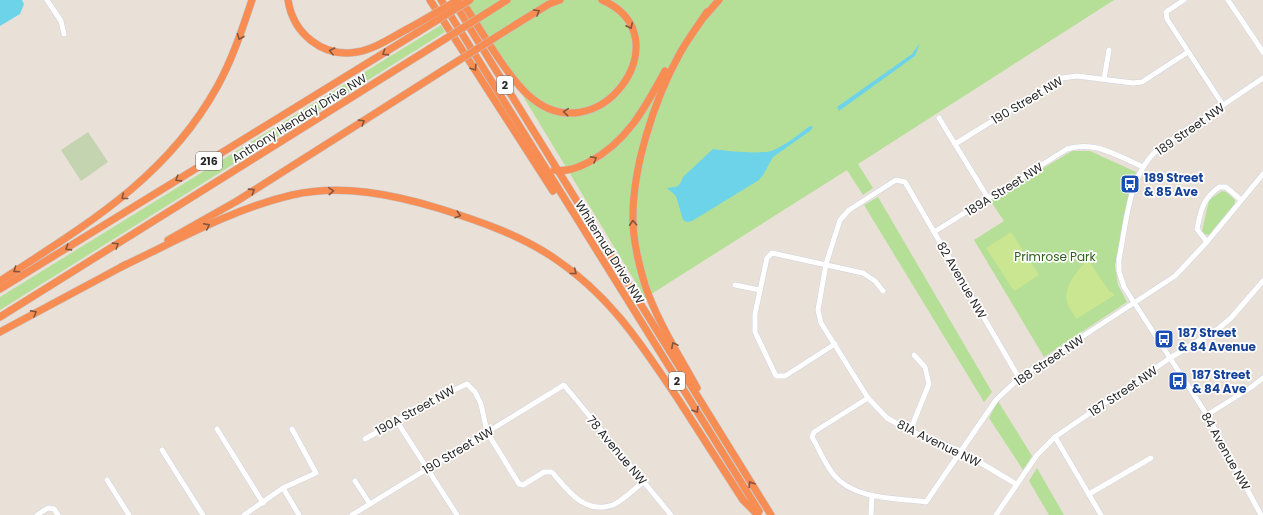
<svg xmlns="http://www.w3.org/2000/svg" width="1263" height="515" font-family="Poppins,sans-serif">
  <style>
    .green { fill: #b5df96 }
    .cemetery { fill: #c4d3b0 }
    .pitch { fill: #cae691 }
    .water { fill: #6dd3e9 }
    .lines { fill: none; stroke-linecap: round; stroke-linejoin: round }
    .minor-casing { stroke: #ced3e0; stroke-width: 6 }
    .highway-casing { stroke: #c3c3c3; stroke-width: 8 }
    .minor { stroke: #fff; stroke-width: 5 }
    .highway { stroke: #f88d54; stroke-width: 7 }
    .highway-bridge-casing { stroke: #c3c3c3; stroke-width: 8; stroke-linecap: butt }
    .highway-bridge { stroke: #f88d54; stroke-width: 7 }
    .oneway { stroke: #85553b }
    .labels { text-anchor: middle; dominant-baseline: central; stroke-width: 3.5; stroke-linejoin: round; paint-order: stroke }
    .shield { fill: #fff; stroke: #686868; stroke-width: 1 }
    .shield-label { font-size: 11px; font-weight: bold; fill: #272727 }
    .street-label { font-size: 12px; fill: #272727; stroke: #fff }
    .transit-label { font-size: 12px; font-weight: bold; fill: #164399; stroke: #fff; text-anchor: start }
    .park-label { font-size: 12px; fill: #2f601b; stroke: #fff }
  </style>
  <rect width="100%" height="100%" fill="#e9e0d8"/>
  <g class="green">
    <polygon points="465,0 1114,0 858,164 873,188 863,195 847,170 645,298"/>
    <polygon points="441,25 445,32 0,310 0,297"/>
    <polygon points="1072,151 1090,151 1136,172 1115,265 1118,285 1127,302 1044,357 974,240 1004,221 990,200"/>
    <polygon points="1222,191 1226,192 1235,200 1234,205 1209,235 1204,234 1202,231 1209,200"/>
    <polygon points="878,197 992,392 984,402 864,205"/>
    <polygon points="998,401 1032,456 1023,470 989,418"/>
    <polygon points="1037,468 1064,515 1049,515 1029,481"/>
  </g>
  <polygon class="cemetery" points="88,132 108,162 81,181 61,150"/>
  <g class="pitch">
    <polygon points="1011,232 1039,275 1014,291 986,248"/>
    <path d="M1088,260L1110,292H1112L1115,295L1076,319C1074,314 1068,307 1067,302C1064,285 1077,271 1088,260Z"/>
  </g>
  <g class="water">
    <polygon points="0,0 22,0 24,4 20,14 0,26"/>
    <polygon points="920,43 915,56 839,111 837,107 912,54"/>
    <path d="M810,126L813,127L810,131L773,157L763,175L759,180L692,221L687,222L683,220L676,196L667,188L676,187L680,184L683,177L713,149C726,151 764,155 774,150C787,144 799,134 810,126Z"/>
  </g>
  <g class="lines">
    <defs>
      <g id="minor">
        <polyline points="47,0 61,21 64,34"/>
        <polyline points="1184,0 1166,12 1167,19 1223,105"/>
        <polyline points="1228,0 1263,52"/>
        <polyline points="1104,79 1109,50"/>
        <polyline points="939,118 988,198"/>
        <polyline points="955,144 1062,78 1077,76 1133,83 1142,82 1188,52"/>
        <path d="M934,232L1067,149C1095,140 1117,156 1143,167"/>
        <path d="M1207,242L1197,229C1201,210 1202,200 1219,187H1226L1241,200"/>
        <polyline points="735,285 760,290"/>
        <polyline points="835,344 785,376 776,376 755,332 755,314 767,258 772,253 863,273 875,281 883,291"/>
        <path d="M868,398L814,432L812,437C819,449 825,464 834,475C854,500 897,498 926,502L996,400L1019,378L1175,276L1207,242L1263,174"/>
        <polyline points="1207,415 1250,388 1263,378"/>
        <polyline points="396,420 457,515"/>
        <polyline points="217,429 263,503"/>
        <polyline points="910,431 929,384 925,367 914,355"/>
        <polyline points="1055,437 1101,515"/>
        <path d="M365,439L439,397L467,384L475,392L481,404L487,432L519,484L523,485L544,472H552C568,491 585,515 613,505C624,500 634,489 643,482"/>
        <polyline points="162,450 203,515"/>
        <polyline points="107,480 129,515"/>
        <polyline points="355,481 370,504"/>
        <polyline points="1016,484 961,451 910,431 887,418 868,398 821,323 818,310 826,264 840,220 849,210 896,180 905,182 1019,378"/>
        <polyline points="283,488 299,515"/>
        <polyline points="1089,494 1151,458"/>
        <polyline points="37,515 48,508 54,509 58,515"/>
        <polyline points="244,515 283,488 316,473 292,429"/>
        <polyline points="352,515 564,385 671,515"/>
        <polyline points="871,515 872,495"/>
        <polyline points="996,515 1037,455 1055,437 1170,358 1218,329 1231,318 1263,281"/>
        <path d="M1261,515L1207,415L1124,287L1119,271V259C1127,221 1128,172 1161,147L1263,78"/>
      </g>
      <g id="highway">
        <path d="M288,0C293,33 322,58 357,52C376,49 395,35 413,26"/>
        <polyline points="430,0 553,191"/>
        <polyline points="441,0 759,511"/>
        <path d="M461,0C480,28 504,72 527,94C597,160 686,36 602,0"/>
        <polyline points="455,4 771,515"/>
        <polyline points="485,14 507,0"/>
        <polyline points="705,16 719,0"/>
        <polyline points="515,25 549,4 560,0"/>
        <path d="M554,170C567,172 577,168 589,162C627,142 645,108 665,71"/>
        <polyline points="168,240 237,201 442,71"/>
        <path d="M121,267C176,241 232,209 292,195C342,184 392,194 441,209C479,221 517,234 551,256C609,294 640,342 678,399C700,433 721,466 743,500L758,515"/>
        <path d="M0,281C84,226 166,179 217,87C232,60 242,30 252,0"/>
        <polyline points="0,289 418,32"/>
        <polyline points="0,317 429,49"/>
        <polyline points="0,332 125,265"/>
        <path d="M697,388C679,355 657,321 645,285C639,265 633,242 633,220C632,169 654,100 679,55C687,40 698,26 707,12"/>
      </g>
    </defs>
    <use href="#minor" class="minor-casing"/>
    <use href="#highway" class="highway-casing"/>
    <use href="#minor" class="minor"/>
    <use href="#highway" class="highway"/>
    <defs>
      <g id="highway-bridge">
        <polyline points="413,26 458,0"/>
        <polyline points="418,32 470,0"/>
        <polyline points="429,49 485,14"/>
        <polyline points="442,71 515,25"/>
      </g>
    </defs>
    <use href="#highway-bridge" class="highway-bridge-casing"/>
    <use href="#highway-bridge" class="highway-bridge"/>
  </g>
  <defs><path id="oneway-chevron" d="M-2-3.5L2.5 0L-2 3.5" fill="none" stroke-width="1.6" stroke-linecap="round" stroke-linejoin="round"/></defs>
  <g class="oneway">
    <use href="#oneway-chevron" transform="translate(537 12) rotate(-30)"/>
    <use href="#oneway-chevron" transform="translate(630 26) rotate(64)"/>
    <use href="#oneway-chevron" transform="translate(240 37) rotate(112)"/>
    <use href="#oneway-chevron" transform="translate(332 51) rotate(-166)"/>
    <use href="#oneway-chevron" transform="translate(385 53) rotate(148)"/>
    <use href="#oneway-chevron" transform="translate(474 68) rotate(57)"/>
    <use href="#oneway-chevron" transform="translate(566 112) rotate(-175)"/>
    <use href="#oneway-chevron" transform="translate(362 122) rotate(-32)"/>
    <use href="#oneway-chevron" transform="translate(594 159) rotate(-29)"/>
    <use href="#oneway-chevron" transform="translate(178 179) rotate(148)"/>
    <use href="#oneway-chevron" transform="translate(252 191) rotate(-33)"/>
    <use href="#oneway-chevron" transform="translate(331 191) rotate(-3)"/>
    <use href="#oneway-chevron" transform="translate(124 197) rotate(141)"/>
    <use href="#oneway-chevron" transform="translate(458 215) rotate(18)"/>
    <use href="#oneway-chevron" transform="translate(633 223) rotate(-93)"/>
    <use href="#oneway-chevron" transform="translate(207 226) rotate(-26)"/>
    <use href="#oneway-chevron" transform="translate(116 245) rotate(-32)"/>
    <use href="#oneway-chevron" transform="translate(68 248) rotate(148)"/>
    <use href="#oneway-chevron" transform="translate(16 270) rotate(146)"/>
    <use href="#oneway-chevron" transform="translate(574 272) rotate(39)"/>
    <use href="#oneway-chevron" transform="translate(34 313) rotate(-29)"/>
    <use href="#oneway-chevron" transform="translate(674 345) rotate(-118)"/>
    <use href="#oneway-chevron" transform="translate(696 410) rotate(58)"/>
    <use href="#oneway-chevron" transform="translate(751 484) rotate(-122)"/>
  </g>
  <defs>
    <symbol id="bus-square" viewBox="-11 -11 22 22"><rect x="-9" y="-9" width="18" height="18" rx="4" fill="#1a4fb4" stroke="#fff"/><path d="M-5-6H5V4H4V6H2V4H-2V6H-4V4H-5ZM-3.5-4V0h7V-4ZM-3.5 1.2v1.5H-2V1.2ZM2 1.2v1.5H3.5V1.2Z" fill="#fff"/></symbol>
  </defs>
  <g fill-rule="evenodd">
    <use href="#bus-square" x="1119" y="173" width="22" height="22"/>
    <use href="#bus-square" x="1153" y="328" width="22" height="22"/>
    <use href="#bus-square" x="1167" y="370" width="22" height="22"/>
  </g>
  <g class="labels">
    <g class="shield">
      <rect x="497" y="76" width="16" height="18" rx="3"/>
      <rect x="196" y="152" width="26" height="18" rx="3"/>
      <rect x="669" y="372" width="16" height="18" rx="3"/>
    </g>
    <g class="shield-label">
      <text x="505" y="85">2</text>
      <text x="209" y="161">216</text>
      <text x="677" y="381">2</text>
    </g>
    <g class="street-label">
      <text transform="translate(1027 100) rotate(-31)">190 Street NW</text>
      <text transform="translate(299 118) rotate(-32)">Anthony Henday Drive NW</text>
      <text transform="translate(1190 129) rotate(-35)">189 Street NW</text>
      <text transform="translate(1004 189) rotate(-32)">189A Street NW</text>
      <text transform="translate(610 252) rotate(58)">Whitemud Drive NW</text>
      <text transform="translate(962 280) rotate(60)">82 Avenue NW</text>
      <text transform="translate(1049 360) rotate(-34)">188 Street NW</text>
      <text transform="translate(1123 391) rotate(-34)">187 Street NW</text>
      <text transform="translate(415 410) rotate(-29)">190A Street NW</text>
      <text transform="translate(939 443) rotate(26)">81A Avenue NW</text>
      <text transform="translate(458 450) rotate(-31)">190 Street NW</text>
      <text transform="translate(617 450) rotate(50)">78 Avenue NW</text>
      <text transform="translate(1226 451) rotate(61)">84 Avenue NW</text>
    </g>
    <g class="transit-label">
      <text x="1144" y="177">189 Street<tspan x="1144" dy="14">&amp; 85 Ave</tspan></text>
      <text x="1178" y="332">187 Street<tspan x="1178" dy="14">&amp; 84 Avenue</tspan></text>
      <text x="1192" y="374">187 Street<tspan x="1192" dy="14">&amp; 84 Ave</tspan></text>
    </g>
    <g class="park-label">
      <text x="1055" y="256">Primrose Park</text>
    </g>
  </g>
</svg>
